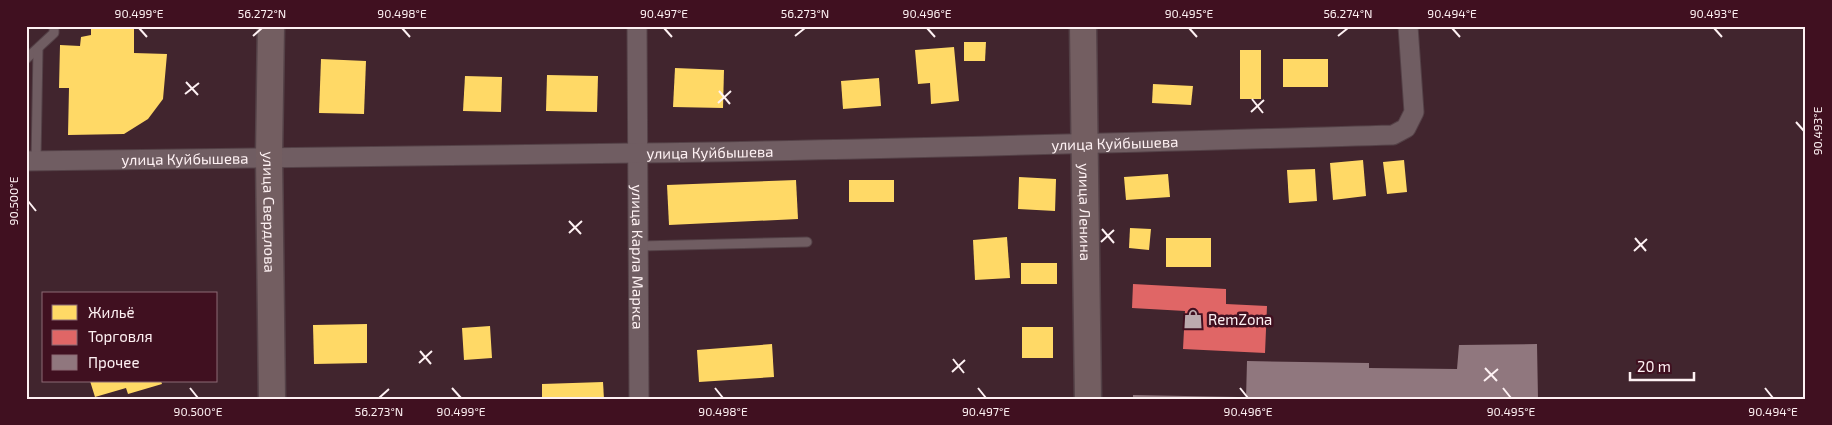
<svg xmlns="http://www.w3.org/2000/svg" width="1832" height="425" font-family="'Exo 2',sans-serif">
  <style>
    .homes { fill: #ffd966 }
    .shops { fill: #e06666 }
    .building { fill: #90777e }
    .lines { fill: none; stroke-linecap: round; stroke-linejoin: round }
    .lane-casing { stroke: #544147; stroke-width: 11 }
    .street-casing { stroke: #544147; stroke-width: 21 }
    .secondary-casing { stroke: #544147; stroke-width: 29 }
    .lane { stroke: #705d62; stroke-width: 9 }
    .street { stroke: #705d62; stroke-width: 19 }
    .secondary { stroke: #735e61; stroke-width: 26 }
    .ticks { fill: none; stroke: #fef1f3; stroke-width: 2 }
    .labels { text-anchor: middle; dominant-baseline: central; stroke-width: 5; stroke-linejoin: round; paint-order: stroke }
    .street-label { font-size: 15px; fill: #fef1f3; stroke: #401020 }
    .poi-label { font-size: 15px; fill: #fef1f3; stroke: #401020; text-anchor: start }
    .neatline { fill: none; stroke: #fef1f3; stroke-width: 2 }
    .ticks-label { font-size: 12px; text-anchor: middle; fill: #fef1f3 }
  </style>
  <rect width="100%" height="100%" fill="#41252e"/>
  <g class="homes">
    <polygon points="91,26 134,26 134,53 167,54 163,99 148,119 124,134 68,135 69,88 59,88 60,45 80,46 81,37 91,35"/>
    <polygon points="964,42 986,42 985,61 964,61"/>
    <polygon points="954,47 959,101 931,104 930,83 918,84 915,50"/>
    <rect x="1240" y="50" width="21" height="49"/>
    <polygon points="321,59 366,61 364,114 319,113"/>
    <rect x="1283" y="59" width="45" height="28"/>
    <polygon points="675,68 724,70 723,108 673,107"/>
    <polygon points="547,75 598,76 597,112 546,111"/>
    <polygon points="465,76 502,77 501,112 463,111"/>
    <polygon points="879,78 881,106 843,109 841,81"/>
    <polygon points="1153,84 1193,86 1191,105 1152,103"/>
    <polygon points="26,86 29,86 28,121 26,121"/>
    <polygon points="1363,160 1366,196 1333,200 1330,163"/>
    <polygon points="1404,160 1407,192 1387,194 1383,162"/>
    <polygon points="1315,169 1317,201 1289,203 1287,170"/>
    <polygon points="1168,174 1170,197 1126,200 1124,177"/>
    <polygon points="1019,177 1056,179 1055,211 1018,209"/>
    <polygon points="796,180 798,219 669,225 667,185"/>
    <rect x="849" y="180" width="45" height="22"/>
    <polygon points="1130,228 1151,229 1149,250 1129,248"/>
    <polygon points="1007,237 1010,278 975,280 973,240"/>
    <rect x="1166" y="238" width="45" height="29"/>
    <rect x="1021" y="263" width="36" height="21"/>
    <rect x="26" y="322" width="3" height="41"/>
    <polygon points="367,324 367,363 314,364 313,325"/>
    <polygon points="490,326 492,358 464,360 462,328"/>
    <rect x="1022" y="327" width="31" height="31"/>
    <polygon points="772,344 774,377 699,382 697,350"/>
    <polygon points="90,381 161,381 162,384 128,394 126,388 95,397"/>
    <polygon points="603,382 604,399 542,399 542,384"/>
  </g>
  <polygon class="shops" points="1133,284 1226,289 1226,304 1267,306 1265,353 1183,349 1185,311 1132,308"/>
  <g class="building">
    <polygon points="1537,344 1538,399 1246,399 1247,361 1369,363 1369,368 1457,369 1459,345"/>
    <polygon points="1133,395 1238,397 1238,399 1133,399"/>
  </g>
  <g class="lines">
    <defs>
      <g id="lane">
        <polyline points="26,59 54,33 54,26"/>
        <polyline points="36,161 38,49"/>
        <polyline points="640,246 807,242"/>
      </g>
      <g id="street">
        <path id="s1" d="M637,26L639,399"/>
        <path id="s2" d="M26,161C230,157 434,156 637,153C889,150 1141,142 1393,135L1406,128L1414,112L1408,26"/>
      </g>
      <g id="secondary">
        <path id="s3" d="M271,26L269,156L272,399"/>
        <path id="s4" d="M1083,26L1088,399"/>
      </g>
    </defs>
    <use href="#lane" class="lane-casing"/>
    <use href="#street" class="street-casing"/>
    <use href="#secondary" class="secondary-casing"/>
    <use href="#lane" class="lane"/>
    <use href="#street" class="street"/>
    <use href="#secondary" class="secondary"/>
  </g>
  <path class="ticks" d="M139,28L147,37M402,28L410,37M664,28L672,37M927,28L935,37M1189,28L1197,37M1452,28L1460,37M1714,28L1722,37M253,36L262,28M795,36L805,28M1338,36L1348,28M186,82L198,95M719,91L730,104M185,94L199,83M1252,99L1263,113M718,103L731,91M1251,112L1264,100M1796,122L1804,131M28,201L36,211M569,221L581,234M1102,229L1114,243M569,233L582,221M1635,238L1646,251M1101,242L1114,230M1634,251L1647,239M420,351L431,364M953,359L964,373M419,363L432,351M1485,368L1497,381M952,372L965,360M1484,381L1498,369M190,388L198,398M452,388L461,398M715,388L723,398M978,388L986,398M1240,388L1248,398M1503,388L1511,398M1765,388L1773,398M379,398L389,389"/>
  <defs>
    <symbol id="shop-bare" viewBox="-9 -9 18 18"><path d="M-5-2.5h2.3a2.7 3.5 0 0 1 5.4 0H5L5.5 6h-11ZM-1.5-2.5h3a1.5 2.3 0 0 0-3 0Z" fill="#bcaaae" stroke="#401020" stroke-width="2.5" paint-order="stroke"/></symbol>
  </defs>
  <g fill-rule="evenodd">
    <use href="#shop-bare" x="1179" y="305" width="28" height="28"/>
  </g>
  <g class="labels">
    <g class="street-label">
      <text stroke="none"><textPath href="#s2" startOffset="1089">улица Куйбышева</textPath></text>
      <text stroke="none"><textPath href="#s2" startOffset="684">улица Куйбышева</textPath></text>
      <text stroke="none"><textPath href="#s2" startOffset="159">улица Куйбышева</textPath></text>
      <text stroke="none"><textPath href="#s3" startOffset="186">улица Свердлова</textPath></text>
      <text stroke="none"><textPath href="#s4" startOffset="186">улица Ленина</textPath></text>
      <text stroke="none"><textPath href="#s1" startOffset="231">улица Карла Маркса</textPath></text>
    </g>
    <g class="poi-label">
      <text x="1208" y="319">RemZona</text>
    </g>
  </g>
  <rect width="1832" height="425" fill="none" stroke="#401020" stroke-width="55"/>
  <rect x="42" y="292" width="175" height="90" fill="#401020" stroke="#8c6a74"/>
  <rect x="52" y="305" width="25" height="15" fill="#ffd966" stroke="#8c6a74"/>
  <text x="88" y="318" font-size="15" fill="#fef1f3">Жильё</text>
  <rect x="52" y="330" width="25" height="15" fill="#e06666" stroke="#8c6a74"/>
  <text x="88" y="342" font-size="15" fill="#fef1f3">Торговля</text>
  <rect x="52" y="355" width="25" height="15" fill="#90777e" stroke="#8c6a74"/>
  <text x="88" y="368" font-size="15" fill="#fef1f3">Прочее</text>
  <path d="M1630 372v8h64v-8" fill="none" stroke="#fef1f3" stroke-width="2.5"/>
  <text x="1637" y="372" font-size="15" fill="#fef1f3" stroke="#401020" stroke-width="4" paint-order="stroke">20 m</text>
  <rect x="28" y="28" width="1776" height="370" class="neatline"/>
  <g class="ticks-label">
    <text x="139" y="18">90.499°E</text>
    <text x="262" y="18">56.272°N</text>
    <text x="402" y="18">90.498°E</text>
    <text x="664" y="18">90.497°E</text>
    <text x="805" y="18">56.273°N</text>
    <text x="927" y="18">90.496°E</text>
    <text x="1189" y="18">90.495°E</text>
    <text x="1348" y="18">56.274°N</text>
    <text x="1452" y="18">90.494°E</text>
    <text x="1714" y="18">90.493°E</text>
    <text transform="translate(1818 131) rotate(-90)" y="4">90.493°E</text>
    <text transform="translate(14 201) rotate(-90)" y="4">90.500°E</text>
    <text x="198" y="416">90.500°E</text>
    <text x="379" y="416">56.273°N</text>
    <text x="461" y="416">90.499°E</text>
    <text x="723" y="416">90.498°E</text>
    <text x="986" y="416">90.497°E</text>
    <text x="1248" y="416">90.496°E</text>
    <text x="1511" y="416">90.495°E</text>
    <text x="1773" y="416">90.494°E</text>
  </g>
</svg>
